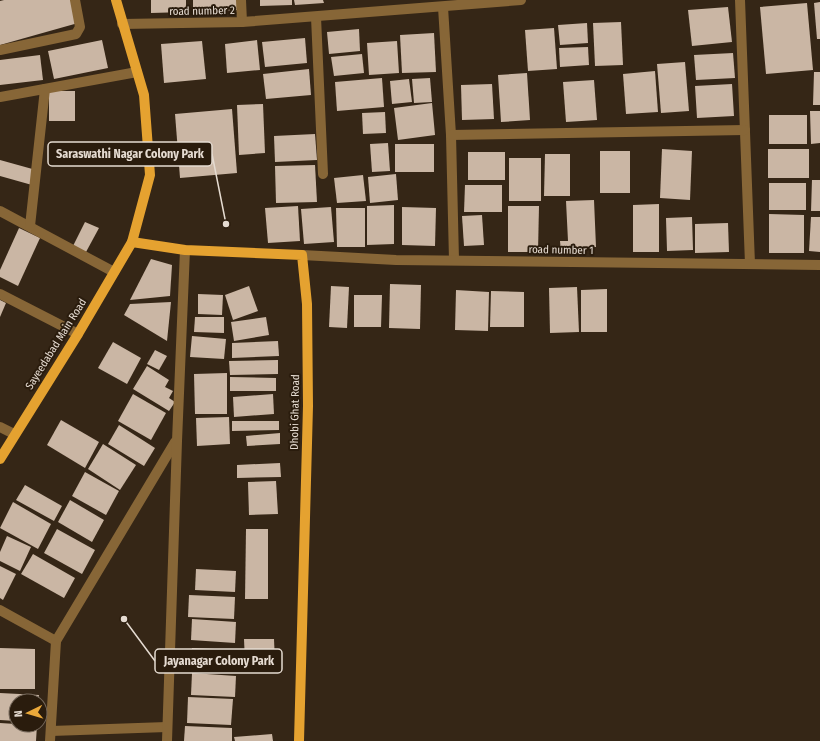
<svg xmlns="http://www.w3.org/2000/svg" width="820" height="741" font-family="'Fira Sans Condensed',sans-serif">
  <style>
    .building { fill: #cab6a4 }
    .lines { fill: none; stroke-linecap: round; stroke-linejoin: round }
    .minor { stroke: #876637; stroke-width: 10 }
    .major { stroke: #e5a230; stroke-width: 10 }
    .labels { text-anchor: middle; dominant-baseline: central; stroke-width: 4; stroke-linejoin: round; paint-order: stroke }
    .street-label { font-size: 11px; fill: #e5dbd1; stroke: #2a1c0d }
    .leader { fill: none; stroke: #e5dbd1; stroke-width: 1.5 }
    .callout-dot { fill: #e5dbd1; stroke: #2a1c0d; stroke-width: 1.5 }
    .callout { fill: #2a1c0d; stroke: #e5dbd1; stroke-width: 1.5 }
    .callout-label { font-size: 12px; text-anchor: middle; font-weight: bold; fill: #e5dbd1 }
  </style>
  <rect width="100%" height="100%" fill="#352616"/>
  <g class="building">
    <polygon points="4,0 73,0 78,23 0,45 0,1"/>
    <polygon points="151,0 186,0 186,12 151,13"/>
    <polygon points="193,0 237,0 238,10 193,12"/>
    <polygon points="260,0 292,0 292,5 260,6"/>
    <polygon points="294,0 323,0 324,3 295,5"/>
    <polygon points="820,2 820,39 817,39 814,3"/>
    <polygon points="807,3 813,70 766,74 760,7"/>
    <polygon points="728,7 732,42 692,46 688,10"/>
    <polygon points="621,22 623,65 595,66 593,23"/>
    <polygon points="587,23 588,43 560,45 558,25"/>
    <polygon points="554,28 557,69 528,71 525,30"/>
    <polygon points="359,29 360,51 329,54 327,32"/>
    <polygon points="434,33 436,72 402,73 400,35"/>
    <polygon points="305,38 307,63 265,67 262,42"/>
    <polygon points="102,40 108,68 54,79 48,51"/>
    <polygon points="257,40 260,70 227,73 225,44"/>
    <polygon points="202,41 206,79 164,83 161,44"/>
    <polygon points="397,41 399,73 369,75 367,43"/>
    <polygon points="588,47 589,65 560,67 559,48"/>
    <polygon points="733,53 735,78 696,80 694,55"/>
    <polygon points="362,54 364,73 334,76 331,57"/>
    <polygon points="40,55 43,80 0,85 0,60"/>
    <polygon points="685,62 689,111 661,113 657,64"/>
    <polygon points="309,69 311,95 266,99 263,74"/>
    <polygon points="655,71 658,112 626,114 623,74"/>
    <polygon points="814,72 820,72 820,105 813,105"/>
    <polygon points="527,73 530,120 501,122 498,75"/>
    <polygon points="382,78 384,107 337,111 335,82"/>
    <polygon points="430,78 432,102 414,103 412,79"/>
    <polygon points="409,79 412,102 392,104 390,81"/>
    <polygon points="594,80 597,120 566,122 563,82"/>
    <polygon points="492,84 494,119 462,120 461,85"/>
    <polygon points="732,84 734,116 697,118 695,86"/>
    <rect x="49" y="91" width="26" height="30"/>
    <polygon points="432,103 435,135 398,140 394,108"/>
    <polygon points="263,104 265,153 239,155 237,105"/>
    <polygon points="232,109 237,173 180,178 175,114"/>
    <polygon points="810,111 820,111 820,143 811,144"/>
    <polygon points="385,112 386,133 363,134 362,113"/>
    <rect x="769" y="115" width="38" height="29"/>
    <polygon points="315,134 317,160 275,162 274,136"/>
    <polygon points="388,143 390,171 372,172 370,144"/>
    <rect x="395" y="144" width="39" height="28"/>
    <polygon points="662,149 692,151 690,200 660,198"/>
    <rect x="768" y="149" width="41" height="29"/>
    <rect x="600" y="151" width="30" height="42"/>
    <rect x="468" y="152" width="37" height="28"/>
    <polygon points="545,154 570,154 570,196 544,196"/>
    <rect x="509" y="158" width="32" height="43"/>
    <polygon points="0,160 36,170 32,185 0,176"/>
    <polygon points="315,165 317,202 276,203 275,166"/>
    <polygon points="396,174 398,200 370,203 368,177"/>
    <polygon points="363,175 366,201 337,203 334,178"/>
    <polygon points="812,180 820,180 820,211 811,211"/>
    <rect x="769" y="183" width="37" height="27"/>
    <polygon points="465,185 502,185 502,212 464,212"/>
    <polygon points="594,200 596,247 571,248 572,251 561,252 560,241 568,241 566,201"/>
    <polygon points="659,204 659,252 633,252 633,205"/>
    <polygon points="394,205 394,244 367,245 367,206"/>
    <polygon points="298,206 300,241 268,243 265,208"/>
    <polygon points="508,206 539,206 538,252 508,252"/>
    <polygon points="331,207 334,242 304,244 301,209"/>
    <polygon points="402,207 436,208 435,246 402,245"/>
    <polygon points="336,208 365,208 365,247 337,247"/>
    <polygon points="769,214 804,215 804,253 769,253"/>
    <polygon points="482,215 484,245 464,246 462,216"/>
    <polygon points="692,217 693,250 667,251 666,218"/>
    <polygon points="811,217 820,217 820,252 809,251"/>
    <polygon points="85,222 99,228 86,252 73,246"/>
    <polygon points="728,223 729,252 695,253 695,224"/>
    <polygon points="19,228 40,238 18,286 0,277 0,270"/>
    <polygon points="151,259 172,265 170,296 130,300"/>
    <polygon points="390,284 421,285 420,329 389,328"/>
    <polygon points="249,286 258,311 233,320 225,295"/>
    <polygon points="331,286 349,287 347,328 329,327"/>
    <polygon points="577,287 579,332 550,333 549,288"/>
    <polygon points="607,289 607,332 581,332 581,290"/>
    <polygon points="456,290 489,292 488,331 455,330"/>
    <polygon points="491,291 524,292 524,327 490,327"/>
    <polygon points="198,294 223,295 222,315 198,314"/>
    <polygon points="354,295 382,295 381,327 354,327"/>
    <polygon points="0,300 6,303 0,317"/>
    <polygon points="171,302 167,341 124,315 130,304"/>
    <polygon points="195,317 224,317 224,333 194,332"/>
    <polygon points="266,317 269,335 234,341 231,322"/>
    <polygon points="192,336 226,339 224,359 190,357"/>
    <polygon points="278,341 279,356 232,358 232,343"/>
    <polygon points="113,342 141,358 127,384 98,368"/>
    <polygon points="155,350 167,356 159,370 147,364"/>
    <polygon points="278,360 278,374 230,375 229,361"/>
    <polygon points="147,366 169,380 165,387 173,391 169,398 175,402 169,411 133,389"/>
    <polygon points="227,373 227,414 195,414 194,374"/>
    <polygon points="230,377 276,378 276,391 230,391"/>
    <polygon points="133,394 166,413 151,440 118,421"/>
    <polygon points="273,394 274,414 234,417 233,397"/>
    <polygon points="229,417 230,444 197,446 196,418"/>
    <polygon points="61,420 99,442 85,468 47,445"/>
    <polygon points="232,421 279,421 279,430 232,431"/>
    <polygon points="119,425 155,448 144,466 108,444"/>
    <polygon points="280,433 280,444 247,446 246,436"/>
    <polygon points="103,444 136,465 120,490 88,469"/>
    <polygon points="280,463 281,477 237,478 237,465"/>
    <polygon points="85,472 119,491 106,515 72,496"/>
    <polygon points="276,481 278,514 249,515 248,482"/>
    <polygon points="25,485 62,506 54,521 16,500"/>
    <polygon points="70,500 104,520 92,542 58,522"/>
    <polygon points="13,502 51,524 38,549 0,528"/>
    <polygon points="57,529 95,550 82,574 44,553"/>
    <polygon points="246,529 268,529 268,599 245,599"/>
    <polygon points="7,536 31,547 20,571 0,561 0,552"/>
    <polygon points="33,554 75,578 64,598 21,574"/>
    <polygon points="0,566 16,574 3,600 0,598"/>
    <polygon points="196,569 236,571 235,592 195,590"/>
    <polygon points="189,595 235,597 234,619 188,617"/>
    <polygon points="192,619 236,622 235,643 191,640"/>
    <polygon points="244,639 274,639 275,662 245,662"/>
    <polygon points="0,648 35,649 35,689 0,689"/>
    <polygon points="192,648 237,650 236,672 190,670"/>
    <polygon points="192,673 236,676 235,697 191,695"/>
    <polygon points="0,693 39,695 38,701 16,701 16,721 0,720"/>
    <polygon points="188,697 233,699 231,725 187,723"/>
    <polygon points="0,723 16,724 16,725 37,725 36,741 0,741"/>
    <polygon points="185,726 232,728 232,741 184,741"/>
    <polygon points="272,734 273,741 235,741 234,737"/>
  </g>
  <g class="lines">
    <g class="minor">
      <polyline points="241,0 242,22"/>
      <polyline points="740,0 750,264"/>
      <polyline points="443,7 451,135 454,260"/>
      <polyline points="316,17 323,174"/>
      <polyline points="122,24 242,22 521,0"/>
      <polyline points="0,50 76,34 80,27 75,0"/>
      <polyline points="0,97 137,72"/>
      <polyline points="451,135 745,130"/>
      <polyline points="0,211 114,272"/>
      <polyline points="30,226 45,89"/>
      <polyline points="302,255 396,260 820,265"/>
      <polyline points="0,294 78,334"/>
      <polyline points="0,427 14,434"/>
      <polyline points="0,610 56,641"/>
      <polyline points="51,731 167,727"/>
      <polyline points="50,741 56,641 175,442"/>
      <polyline points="167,741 177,441 185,250"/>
    </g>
    <g class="major">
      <polyline points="132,242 185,250 302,255 307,304 308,406 299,741"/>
      <polyline points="0,459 78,334 132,242 150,175 144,95 116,0"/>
    </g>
  </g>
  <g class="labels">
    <g class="street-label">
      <text transform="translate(202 11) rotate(-1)">road number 2</text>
      <text transform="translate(561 250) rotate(1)">road number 1</text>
      <text transform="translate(56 344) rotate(-58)">Sayeedabad Main Road</text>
      <text transform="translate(295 412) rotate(-89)">Dhobi Ghat Road</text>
    </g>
  </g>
  <path class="leader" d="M226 224L212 154M124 619L155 661"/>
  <g class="callout-dot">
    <circle cx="226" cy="224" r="4"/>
    <circle cx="124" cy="619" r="4"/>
  </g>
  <g class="callout">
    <rect x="48" y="142" width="164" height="24" rx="4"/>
    <rect x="155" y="649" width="127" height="24" rx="4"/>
  </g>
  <g class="callout-label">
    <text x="130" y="158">Saraswathi Nagar Colony Park</text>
    <text x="219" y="665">Jayanagar Colony Park</text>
  </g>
  <g transform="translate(28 713) rotate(265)"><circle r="19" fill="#2a1c0d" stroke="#75685b"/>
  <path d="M0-3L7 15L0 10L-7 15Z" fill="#eba93a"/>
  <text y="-6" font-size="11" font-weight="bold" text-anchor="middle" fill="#e5dbd1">N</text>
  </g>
</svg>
